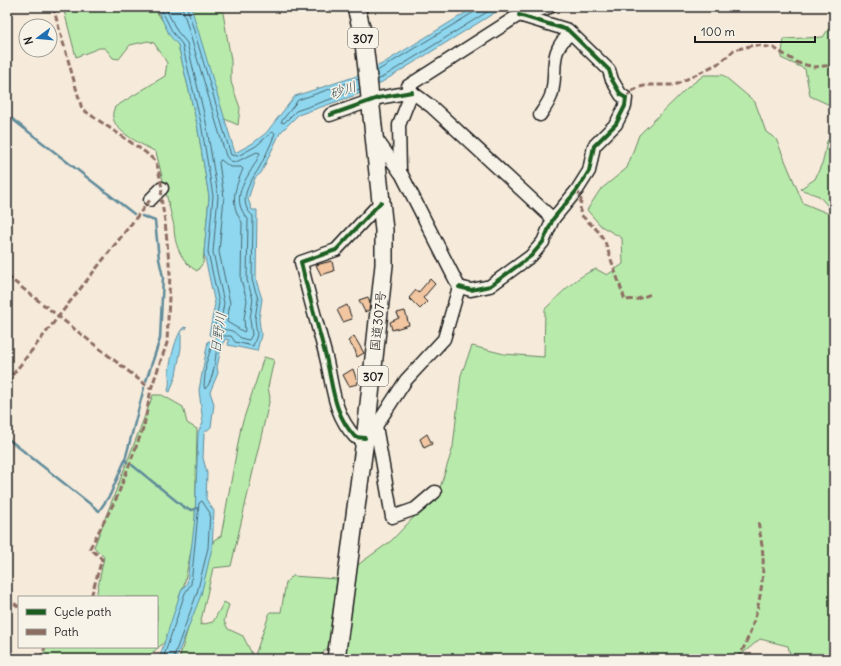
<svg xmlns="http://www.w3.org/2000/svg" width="841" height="666" font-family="Delius,'Klee One',sans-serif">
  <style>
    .green { fill: #b8ebab; stroke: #6a8464 }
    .water { fill: #8ed7ef; stroke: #608c9b }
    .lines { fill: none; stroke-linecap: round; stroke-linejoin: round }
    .shore { stroke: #4a6770; stroke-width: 1 }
    .stream { stroke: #608c9b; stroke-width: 2.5 }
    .building { fill: #f2c6a1; stroke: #1c1c1c }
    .minor-casing { stroke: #1c1c1c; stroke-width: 15 }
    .highway-casing { stroke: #1c1c1c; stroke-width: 20 }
    .minor { stroke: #f7f3e8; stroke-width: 12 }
    .highway { stroke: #f7f3e8; stroke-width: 17 }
    .quiet { stroke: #8d6e63; stroke-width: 3; stroke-dasharray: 6 3; stroke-linecap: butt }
    .cycleway-casing { stroke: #f7f3e8; stroke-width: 6 }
    .cycleway { stroke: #1b5e20; stroke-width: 4 }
    .labels { text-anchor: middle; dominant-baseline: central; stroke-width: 3; stroke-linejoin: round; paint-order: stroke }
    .shield { fill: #f7f3e8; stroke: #5e5c59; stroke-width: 1 }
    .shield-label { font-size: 12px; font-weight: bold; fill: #1c1c1c }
    .street-label { font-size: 13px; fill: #1c1c1c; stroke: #f7f3e8 }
    .water-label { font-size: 14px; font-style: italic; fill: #3e545b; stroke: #f7f3e8 }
  </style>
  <rect width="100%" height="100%" fill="#f6eada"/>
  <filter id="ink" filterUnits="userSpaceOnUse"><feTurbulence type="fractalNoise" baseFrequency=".025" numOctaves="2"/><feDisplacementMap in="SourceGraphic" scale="8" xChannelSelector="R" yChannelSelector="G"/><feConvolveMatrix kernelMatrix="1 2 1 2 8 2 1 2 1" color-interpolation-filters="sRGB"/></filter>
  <g filter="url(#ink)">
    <g class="green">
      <path d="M63,7H152C163,18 168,33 178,45L197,124L209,197L203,263L197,271C181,262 174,244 174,226L156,152C142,144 103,128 115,107L165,76L167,63L164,58L154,43L148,41L130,45L119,59L113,58L105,48H99L76,57Z"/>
      <polygon points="183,7 222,7 231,60 231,82 240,108 238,125 218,116"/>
      <polygon points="834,21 834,113 832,106 810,96 805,69 781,58 784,39 823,37"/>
      <path d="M704,75H723L755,102L766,132L776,139L803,203L834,216V659H791L788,646L760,639L736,659H349L343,657L352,569L391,541L439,491L453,447L461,375L472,346L504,354L544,357L545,309C561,294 575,277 596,269L607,275L623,264L622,238L601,226L587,210L600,190L627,168L639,135L687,88Z"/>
      <polygon points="834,134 834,213 819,196 800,189 815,179 823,161 827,141"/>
      <polygon points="264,357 274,360 268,387 270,398 231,566 213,568 200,625 213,622 224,602 229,605 224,621 228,629 243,636 254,658 270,612 281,612 286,582 292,576 337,579 329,646 322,654 321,659 179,659 214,540 221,536 241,427"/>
      <polygon points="153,395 162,395 183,407 187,423 197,429 195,531 183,590 167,640 145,659 41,659 46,647 157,647 157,597 96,597 104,557 94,547"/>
    </g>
    <g class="water">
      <polygon points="156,7 191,7 235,153 253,143 266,133 295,96 354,77 382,64 475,7 504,7 374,87 356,95 298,115 280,133 261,173 255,178 248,199 252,210 257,210 256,280 262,299 259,319 261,335 257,351 228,345 229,340 225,339 223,344 222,344 217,367 218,373 210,392 214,404 211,427 204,433 203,458 207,473 206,499 214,511 212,548 201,595 176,659 159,659 181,591 187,583 195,518 198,432 203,423 199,390 208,341 214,342 216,336 209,335 215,304 204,253 209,197 197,124 178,45 170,36"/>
      <path d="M184,327L187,328L181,331V348L176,375L170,392L168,391C170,385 169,379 169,372C170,362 176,333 184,327Z"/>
    </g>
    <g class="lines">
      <g class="shore">
        <path d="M160,7L173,33L182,44L201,123L213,196L208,252L219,303L214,330L220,336H231L235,342L253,346L257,335L255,319L258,299L252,280L253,216C237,203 249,183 258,170C264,159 271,145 275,133L272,132L256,146L238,156L231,155L187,7"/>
        <path d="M165,7L177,31L187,43L206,122L218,196L213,252L224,303L220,327C223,331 227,329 232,331C240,335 236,338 249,340L252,335L250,319L253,299L247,280L248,219C226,195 252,175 260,153L257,152L236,162L230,161L226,156L182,7"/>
        <polyline points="377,71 474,12 477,7"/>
        <polyline points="359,79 298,100 281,122 284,123 296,111 360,89"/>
        <polyline points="378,80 495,7"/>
        <path d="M221,160L230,167H241L243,169C235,188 229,204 242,222L241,280L247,300L244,319L245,331L244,332L227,322L230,303L219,252L224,197L219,163Z"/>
        <path d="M212,346L217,347C215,359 214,381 205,389L204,386L206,364Z"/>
        <polyline points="163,659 185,593 191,584 199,503 202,501 210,513 208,548 197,593 173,659"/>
      </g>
      <g class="stream">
        <polyline points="7,115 134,214"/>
        <polyline points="142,216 155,221 159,259 163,277 160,339 146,381"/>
        <polyline points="7,438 99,511 110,495 125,460"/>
        <polyline points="127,462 125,460 144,388"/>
        <polyline points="132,465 185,508 192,510 197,508"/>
      </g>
    </g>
    <g class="building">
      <polygon points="332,261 334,271 321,275 316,265"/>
      <polygon points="430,279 435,284 423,298 427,302 420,309 409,298 416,290 418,293"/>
      <polygon points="368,297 370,303 369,310 365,312 359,300"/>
      <polygon points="347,305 352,319 343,322 337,310"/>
      <polygon points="405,311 409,325 392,330 390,322 399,318 397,313"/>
      <polygon points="354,336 364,353 357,357 355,350 348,341"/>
      <polygon points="353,369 358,384 349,386 343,375"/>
      <polygon points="427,434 432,444 424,448 420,439"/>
    </g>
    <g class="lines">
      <defs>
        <g id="minor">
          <polyline points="550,7 519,15 408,86 412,92 432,107 553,219"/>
          <polyline points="330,115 378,98 412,92"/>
          <path d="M540,115C544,109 549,102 551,96C559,71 546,53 571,33"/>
          <polyline points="400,172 399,125 412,92"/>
          <polyline points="150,200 162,188"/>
          <polyline points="459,287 471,290 490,286 531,256 543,242 553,219 577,190 589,171 594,146 616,124 625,106 626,98 621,95 612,80 609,70 568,30 519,15"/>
          <polyline points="376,426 392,517 415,509 435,492"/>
          <polyline points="366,427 376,426 406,380 444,339 459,287 402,175 375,137"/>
          <path d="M365,438L355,437C333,413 333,386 326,357C318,326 308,294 301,262L336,250L381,202"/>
        </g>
        <polyline id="highway" points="336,659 366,432 384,265 384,230 367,69 363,35 356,7"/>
      </defs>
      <use href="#minor" class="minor-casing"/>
      <use href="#highway" class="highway-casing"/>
      <use href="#minor" class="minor"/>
      <use href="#highway" class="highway"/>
      <g class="quiet">
        <polyline points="53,7 82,109 145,152 155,161 158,168 162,188 161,198 165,221 170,273 167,343 151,389 144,426 117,497 90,548 102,559 91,597"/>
        <polyline points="626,98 632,91 640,87 648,85 675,85 721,62 734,50 754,45 774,48 798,63 814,67 834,65"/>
        <polyline points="577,190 581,198 580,214 599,232 605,242 625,300 638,299 651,294"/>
        <polyline points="7,276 151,389"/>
        <polyline points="7,382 150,200"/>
        <polyline points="7,598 19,607"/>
        <polyline points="40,659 45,647"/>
        <path d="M738,659C753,631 762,599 763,567C764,552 760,535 758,520"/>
      </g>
      <defs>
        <g id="cycleway">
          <polyline points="330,115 378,98 412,92"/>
          <polyline points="459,287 471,290 490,286 531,256 543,242 553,219 577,190 589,171 594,146 616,124 625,106 626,98 621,95 612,80 609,70 568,30 519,15"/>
          <path d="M365,438L355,437C333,413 333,386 326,357C318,326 308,294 301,262L336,250L381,202"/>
        </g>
      </defs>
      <use href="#cycleway" class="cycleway-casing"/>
      <use href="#cycleway" class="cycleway"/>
    </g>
  </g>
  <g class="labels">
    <g class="shield">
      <rect x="348" y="28" width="30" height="20" rx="3"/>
      <rect x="358" y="366" width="30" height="20" rx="3"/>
    </g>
    <g class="shield-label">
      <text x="363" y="38">307</text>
      <text x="373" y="376">307</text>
    </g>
    <g class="street-label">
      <text transform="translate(378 321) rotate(-84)">国道307号</text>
    </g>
    <g class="water-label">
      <text transform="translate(343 90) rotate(-18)">砂川</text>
      <text transform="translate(218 333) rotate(-81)">日野川</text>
    </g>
  </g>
  <rect width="841" height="666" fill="none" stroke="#f7f3e8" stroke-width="24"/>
  <rect x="12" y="12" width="817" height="642" fill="none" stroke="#1c1c1c" stroke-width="1.5" filter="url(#ink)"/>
  <rect x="18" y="596" width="140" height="52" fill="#f7f3e8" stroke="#9f9d96"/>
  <rect x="26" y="609" width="20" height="6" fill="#1b5e20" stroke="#9f9d96"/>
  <text x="54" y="616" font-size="12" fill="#1c1c1c">Cycle path</text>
  <rect x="26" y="629" width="20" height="6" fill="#8d6e63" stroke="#9f9d96"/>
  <text x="54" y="636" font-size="12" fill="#1c1c1c">Path</text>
  <g transform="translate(38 38) rotate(254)"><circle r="19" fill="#f7f3e8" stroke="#9f9d96"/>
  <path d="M0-3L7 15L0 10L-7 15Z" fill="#1f6fb2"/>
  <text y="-6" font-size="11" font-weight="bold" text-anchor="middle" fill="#1c1c1c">N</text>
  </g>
  <path d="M695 36v6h120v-6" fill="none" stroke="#1c1c1c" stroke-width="2"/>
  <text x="701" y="36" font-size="12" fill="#1c1c1c" stroke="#f7f3e8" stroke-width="3" paint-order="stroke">100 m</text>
</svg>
